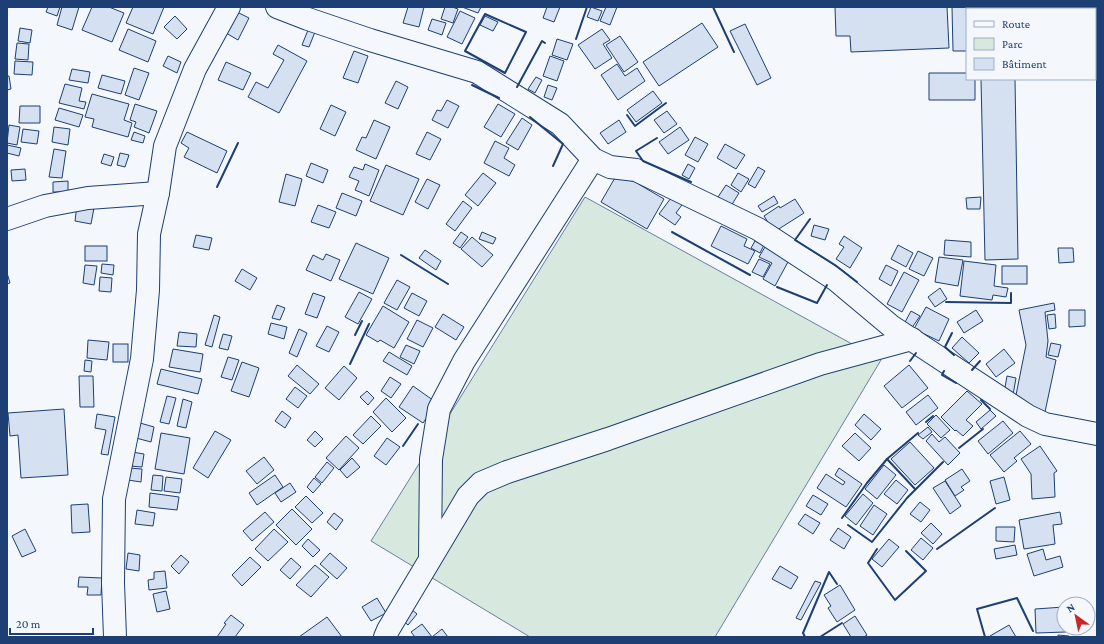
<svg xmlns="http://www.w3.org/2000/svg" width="1104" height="644" font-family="'Crimson Pro',serif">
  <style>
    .green { fill: #d7e8df; stroke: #687fa3 }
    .building { fill: #d5e0f0; stroke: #1d3f73 }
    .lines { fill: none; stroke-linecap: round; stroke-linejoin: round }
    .street-casing { stroke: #1d3f73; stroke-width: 24 }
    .street { stroke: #f4f7fb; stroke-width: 22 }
    .wall { stroke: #1d3f73; stroke-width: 2 }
  </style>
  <rect width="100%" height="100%" fill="#f4f7fb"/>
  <polygon class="green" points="585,197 881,360 715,637 530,637 371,541"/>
  <g class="building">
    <polygon points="48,7 60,7 57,16 46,12"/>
    <polygon points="62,7 79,7 72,30 57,25"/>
    <polygon points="92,7 109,7 124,13 112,42 82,30"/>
    <polygon points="133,7 164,7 153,34 126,23"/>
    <polygon points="408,7 424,7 419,27 403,23"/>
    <polygon points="445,7 452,7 458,9 453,23 441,19"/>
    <polygon points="462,7 481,7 478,13"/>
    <polygon points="547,7 560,7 554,22 543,18"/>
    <polygon points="591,7 602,11 598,21 587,17"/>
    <polygon points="606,7 617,7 610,25 600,21"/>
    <polygon points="835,7 947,7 949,48 851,52 850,36 836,36"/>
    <polygon points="952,7 1000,7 1000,9 967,9 967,51 953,51"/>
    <polygon points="460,11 475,18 462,44 447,37"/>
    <polygon points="237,12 249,18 238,40 226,33"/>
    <polygon points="175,16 187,29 177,39 164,27"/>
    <polygon points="485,16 498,22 493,31 480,25"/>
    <polygon points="432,19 446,23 442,35 428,30"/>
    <polygon points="702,23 718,47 659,86 643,62"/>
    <polygon points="745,24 771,78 757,85 730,31"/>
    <polygon points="20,28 32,30 30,43 18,41"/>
    <polygon points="128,29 156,41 148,62 119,50"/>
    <polygon points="602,29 610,40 603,44 612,58 595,69 578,45"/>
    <polygon points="308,30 315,32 309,47 302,45"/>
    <polygon points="620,36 638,62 624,72 606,45"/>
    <polygon points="557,39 573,44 567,60 552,55"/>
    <polygon points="17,43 29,44 28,60 15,59"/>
    <polygon points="278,45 307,61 279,113 248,97 256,82 268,88 284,60 273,54"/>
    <polygon points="354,51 368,56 358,83 343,78"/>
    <polygon points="168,56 181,62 177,73 163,66"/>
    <polygon points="550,56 564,61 557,81 543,76"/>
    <polygon points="15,61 33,62 32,75 14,74"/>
    <polygon points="226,62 251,73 243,90 218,80"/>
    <polygon points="617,64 625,76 637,68 645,81 618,100 601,75"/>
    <polygon points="134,68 149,73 139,100 125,95"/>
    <polygon points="72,69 90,72 88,83 69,80"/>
    <polygon points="929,73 967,73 967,79 975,79 975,100 929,100"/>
    <polygon points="102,75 125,81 121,94 98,88"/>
    <polygon points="7,76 9,76 11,89 7,90"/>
    <polygon points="536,77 542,80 535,93 528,89"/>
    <polygon points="981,79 1015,79 1018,259 985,260"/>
    <polygon points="396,81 408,87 398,109 385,103"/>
    <polygon points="65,84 82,88 79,101 86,102 84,109 59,103"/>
    <polygon points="548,85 557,88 552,100 544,97"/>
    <polygon points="653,91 662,103 636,122 627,110"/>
    <polygon points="92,94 129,104 124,120 132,123 128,137 92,127 94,119 85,117"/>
    <polygon points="447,100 459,106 448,128 432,120 437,110 441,111"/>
    <polygon points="135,104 157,111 149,133 134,127 136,122 130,120"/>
    <polygon points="498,104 515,114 501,137 484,127"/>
    <polygon points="331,105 346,112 335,136 320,129"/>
    <polygon points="20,106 40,106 40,123 19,123"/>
    <polygon points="59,108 83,115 79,127 55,120"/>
    <polygon points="667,111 677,124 664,133 654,120"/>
    <polygon points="522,118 532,125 518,150 506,143"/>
    <polygon points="374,120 390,127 376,159 356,150 362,137 366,138"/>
    <polygon points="619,120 626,132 608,144 600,133"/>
    <polygon points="9,125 20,127 17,145 7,143"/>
    <polygon points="54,127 70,129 68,145 52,142"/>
    <polygon points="680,127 689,140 668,154 659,142"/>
    <polygon points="23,129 39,131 37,144 21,142"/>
    <polygon points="134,132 145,136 143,143 131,140"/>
    <polygon points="187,132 227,151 217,173 184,157 189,148 181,143"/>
    <polygon points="427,132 441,139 430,160 416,154"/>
    <polygon points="695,137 708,144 698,162 685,155"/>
    <polygon points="495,141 509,148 504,158 515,165 509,176 484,163"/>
    <polygon points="725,144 745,155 736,169 717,158"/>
    <polygon points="7,145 21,148 19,156 7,153"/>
    <polygon points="54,149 66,151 62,178 49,177"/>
    <polygon points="120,153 129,155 125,167 117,165"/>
    <polygon points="104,154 114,157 111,166 101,163"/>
    <polygon points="311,163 328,170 323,183 306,176"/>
    <polygon points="365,164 379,170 369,196 355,190 359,181 349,177 354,167 363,170"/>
    <polygon points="688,164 695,168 689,179 682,175"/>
    <polygon points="386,165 419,179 403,215 370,201"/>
    <polygon points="758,167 765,171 755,188 748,184"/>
    <polygon points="25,169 26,180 12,181 11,170"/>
    <polygon points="483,173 496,183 478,206 465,195"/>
    <polygon points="738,173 749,179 741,192 731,185"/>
    <polygon points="286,174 302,179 295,206 279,202"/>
    <polygon points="616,176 635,182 664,199 647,229 601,202"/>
    <polygon points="427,179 440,185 428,209 415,202"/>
    <polygon points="68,181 68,192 53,192 53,182"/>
    <polygon points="726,185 739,193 731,206 718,197"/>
    <polygon points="342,193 362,201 356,216 336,208"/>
    <polygon points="674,194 684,202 676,213 681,217 675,225 659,214"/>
    <polygon points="774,196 778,203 762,212 758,206"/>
    <polygon points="981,197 980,209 967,209 966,198"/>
    <polygon points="795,199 804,213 774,232 764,216 779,206 780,208"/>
    <polygon points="463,201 472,208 455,231 446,224"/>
    <polygon points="77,205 94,208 91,224 75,221"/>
    <polygon points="318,205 336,212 329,228 311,222"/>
    <polygon points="814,225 829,229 825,240 811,236"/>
    <polygon points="721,226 747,239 744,246 755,251 748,264 711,246"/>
    <polygon points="461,232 468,237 460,248 453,243"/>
    <polygon points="482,232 496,238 493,244 479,239"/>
    <polygon points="196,235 212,238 209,250 193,247"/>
    <polygon points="844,236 862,248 850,268 836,259 844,247 839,244"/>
    <polygon points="472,237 493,255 482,267 461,249"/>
    <polygon points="945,240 971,242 971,257 944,255"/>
    <polygon points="755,241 764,245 760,253 751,248"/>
    <polygon points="356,243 389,258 373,294 339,279"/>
    <polygon points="898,245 913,253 906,267 891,259"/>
    <rect x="85" y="246" width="22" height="15"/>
    <polygon points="765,247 789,260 775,286 763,279 772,263 759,257"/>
    <polygon points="1058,248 1073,248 1074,262 1059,263"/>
    <polygon points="425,250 441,261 436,270 419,258"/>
    <polygon points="918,251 933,258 924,276 909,269"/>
    <polygon points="326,254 340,260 331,281 306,270 313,255 323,260"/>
    <polygon points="939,257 963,260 958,286 935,282"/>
    <polygon points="759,259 770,264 763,277 752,272"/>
    <polygon points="964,261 996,265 994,286 1008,288 1006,297 993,295 992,300 960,296"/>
    <polygon points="102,264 114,265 113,275 101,273"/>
    <polygon points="85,265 97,266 94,285 83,283"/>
    <polygon points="886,265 898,271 891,286 879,279"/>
    <rect x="1002" y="266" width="25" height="18"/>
    <polygon points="242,269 257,278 250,290 235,281"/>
    <polygon points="904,272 919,280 902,312 887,304"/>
    <polygon points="7,273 10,283 7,284"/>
    <polygon points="100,277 112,278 111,292 99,291"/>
    <polygon points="397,280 410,287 397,310 384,303"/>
    <polygon points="940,288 947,299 935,307 928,297"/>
    <polygon points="359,292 372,299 358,324 345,317"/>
    <polygon points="313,293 325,297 317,318 305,314"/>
    <polygon points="412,293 427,301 419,316 404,308"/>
    <polygon points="1054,303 1055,310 1045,312 1048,341 1046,357 1056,360 1045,412 1015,400 1026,345 1019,310"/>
    <polygon points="277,305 285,308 280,320 272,318"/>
    <polygon points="383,306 409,322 394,348 380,340 378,342 366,335"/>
    <polygon points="926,307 949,319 939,341 914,329"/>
    <polygon points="976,310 983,321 964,333 957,322"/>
    <polygon points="1069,310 1085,310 1085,326 1069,327"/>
    <polygon points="911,311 920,316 911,329 904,324"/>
    <polygon points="443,314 464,327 456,340 435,327"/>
    <polygon points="1055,314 1056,328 1049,329 1047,315"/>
    <polygon points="214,315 220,317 212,347 205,345"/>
    <polygon points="417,320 433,328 423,347 407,339"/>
    <polygon points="271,323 287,327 284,339 268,334"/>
    <polygon points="327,326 339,332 329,352 316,346"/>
    <polygon points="299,329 307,333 297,357 289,353"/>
    <polygon points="179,332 197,334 196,347 177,346"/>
    <polygon points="223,334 232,336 228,350 219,348"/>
    <polygon points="962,337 979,353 969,363 952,348"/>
    <polygon points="88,340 109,342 107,360 87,358"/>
    <polygon points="1051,343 1061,345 1058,357 1048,355"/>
    <rect x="113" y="344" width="15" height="18"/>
    <polygon points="406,345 420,351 414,364 400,357"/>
    <polygon points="173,349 203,354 200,372 169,367"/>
    <polygon points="1004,349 1015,363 996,377 986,364"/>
    <polygon points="389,352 412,366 407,375 383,361"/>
    <polygon points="228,357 239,360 232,380 221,377"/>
    <polygon points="85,360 92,361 91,372 84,371"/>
    <polygon points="242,362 259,368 249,397 231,391"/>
    <polygon points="297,365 319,384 310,394 288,376"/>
    <polygon points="909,365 928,388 902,408 884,386"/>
    <polygon points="344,366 357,378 339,400 325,388"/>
    <polygon points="161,369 202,379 198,394 157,384"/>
    <polygon points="79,376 93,376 94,407 80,407"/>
    <polygon points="1007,376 1016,378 1013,395 1004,393"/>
    <polygon points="390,377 401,384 391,398 381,391"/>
    <polygon points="413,386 437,403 423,423 399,407"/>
    <polygon points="295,387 307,396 298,408 286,399"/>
    <polygon points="367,391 374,398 368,405 360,397"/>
    <polygon points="967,391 982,404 966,420 973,426 963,436 956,430 955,431 941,417"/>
    <polygon points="928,395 938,408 916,425 906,412"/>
    <polygon points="167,396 176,398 169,424 160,422"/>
    <polygon points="386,398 406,418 392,432 373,412"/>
    <polygon points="183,399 192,402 186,428 177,426"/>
    <polygon points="64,409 68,475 21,478 18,435 10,436 8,413"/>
    <polygon points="990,410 996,416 981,429 976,422"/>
    <polygon points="282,411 291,418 285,428 275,421"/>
    <polygon points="97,414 115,417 108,455 101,454 106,430 95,428"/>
    <polygon points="864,414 881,429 871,440 855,425"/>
    <polygon points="936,415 950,430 941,438 927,424"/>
    <polygon points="371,416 381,426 363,444 353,435"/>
    <polygon points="1003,421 1013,433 988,454 978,441"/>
    <polygon points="140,423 154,427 151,442 136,438"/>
    <polygon points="928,427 932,432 923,439 918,435"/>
    <polygon points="215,431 231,440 208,478 193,468"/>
    <polygon points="315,431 323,439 315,447 307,440"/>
    <polygon points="1020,431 1031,444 1014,458 1017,461 1004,472 990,455"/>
    <polygon points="161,433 190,438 184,474 155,469"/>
    <polygon points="855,433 871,448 859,461 842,446"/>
    <polygon points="932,434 939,442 945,437 960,453 948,465 926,441"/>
    <polygon points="346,436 359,448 339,470 326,458"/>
    <polygon points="387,438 400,447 386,465 374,456"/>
    <polygon points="910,442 934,468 915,485 891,459"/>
    <polygon points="1040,446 1057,471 1054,473 1055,497 1032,499 1031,474 1021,459"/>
    <polygon points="132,452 144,454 142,467 130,466"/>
    <polygon points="264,457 274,470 257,484 246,471"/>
    <polygon points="352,458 360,467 347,478 340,470"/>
    <polygon points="327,462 334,468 322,483 315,477"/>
    <polygon points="884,465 896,475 877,499 865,489"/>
    <polygon points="129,468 142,469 141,482 128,480"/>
    <polygon points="839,468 862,484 846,507 817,488 826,474 843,485 845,482 835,475"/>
    <polygon points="962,469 970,481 961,487 964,490 955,496 945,480"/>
    <polygon points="153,475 163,476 162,491 151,490"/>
    <polygon points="275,475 283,487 257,505 249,493"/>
    <polygon points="166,477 182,479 180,493 164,491"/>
    <polygon points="1004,477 1010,500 996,504 990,481"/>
    <polygon points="314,478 321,484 313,493 307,487"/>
    <polygon points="896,480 908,490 897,504 884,494"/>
    <polygon points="945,481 961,506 950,514 933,488"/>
    <polygon points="290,483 296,492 281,502 275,493"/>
    <polygon points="150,493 179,497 177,510 149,507"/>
    <polygon points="863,494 873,503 856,525 845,516"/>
    <polygon points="813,495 828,504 821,515 806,506"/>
    <polygon points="306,496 323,513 312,523 295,507"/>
    <polygon points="920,502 930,510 921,522 910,514"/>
    <polygon points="88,504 90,532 72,533 71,505"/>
    <polygon points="874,505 887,514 873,535 860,526"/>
    <polygon points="292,509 312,529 296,545 276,525"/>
    <polygon points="137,510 155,513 153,526 135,524"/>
    <polygon points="265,512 274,522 252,541 243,531"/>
    <polygon points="1060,512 1062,524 1053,525 1055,544 1024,549 1019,520"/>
    <polygon points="334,513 343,520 336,530 327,522"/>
    <polygon points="805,514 820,523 813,534 798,524"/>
    <polygon points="931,523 942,534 933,544 921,533"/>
    <polygon points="996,527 1015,527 1014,542 996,541"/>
    <polygon points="838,528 851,537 844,549 830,540"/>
    <polygon points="25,529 36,551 22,557 12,536"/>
    <polygon points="274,529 288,542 268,561 255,549"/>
    <polygon points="921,538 933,548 923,560 911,550"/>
    <polygon points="308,539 320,550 313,557 302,546"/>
    <polygon points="889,539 899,547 882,567 872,559"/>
    <polygon points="1015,545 1017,555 996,559 994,549"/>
    <polygon points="1043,549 1046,560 1060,556 1063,567 1034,576 1027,554"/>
    <polygon points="128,553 140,555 139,571 126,569"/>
    <polygon points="330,553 347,568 337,579 320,564"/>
    <polygon points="181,555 189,562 179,574 171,566"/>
    <polygon points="250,557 261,567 242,586 232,575"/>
    <polygon points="291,558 301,567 290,579 280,570"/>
    <polygon points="315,565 329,577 311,597 296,585"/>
    <polygon points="780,566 798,577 791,589 772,579"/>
    <polygon points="165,571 167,588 149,590 148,580 154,579 154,572"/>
    <polygon points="79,577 102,578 101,595 87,595 88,587 78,587"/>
    <polygon points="815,581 821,583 801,620 796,618"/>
    <polygon points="840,585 855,610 837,622 828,608 831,606 824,595"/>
    <polygon points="166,591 170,609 157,612 153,594"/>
    <polygon points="377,598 386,613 371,621 362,607"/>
    <polygon points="1064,607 1064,628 1066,628 1066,632 1036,633 1035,609"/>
    <polygon points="411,609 417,614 408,625 401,619"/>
    <polygon points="231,615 244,625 235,637 217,637 226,624 224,623"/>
    <polygon points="855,616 867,635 864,637 851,637 843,624"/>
    <polygon points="327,617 342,637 299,637"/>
    <polygon points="422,624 432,637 442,629 448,637 415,637 411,632"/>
    <polygon points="1009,625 1016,637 991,637 990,636"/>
    <polygon points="1058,635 1069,636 1069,637 1058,637"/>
  </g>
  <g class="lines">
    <defs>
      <g id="street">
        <polyline points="277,7 308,19 370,40 477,72 560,124 593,159 610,167 636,170 758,229 836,280 891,326 1028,416 1045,424 1097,434"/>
        <polyline points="7,219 45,206 88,198 158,193"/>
        <polyline points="430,557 431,459 439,409 464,361 593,159"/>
        <polyline points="115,637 113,583 114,499 142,359 148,290 149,234 158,193 165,146 195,69 229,7"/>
        <polyline points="385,637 388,630 468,496 481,483 507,472 608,439 820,364 912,339"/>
      </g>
    </defs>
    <use href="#street" class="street-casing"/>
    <use href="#street" class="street"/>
    <g class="wall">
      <polyline points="713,7 734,52"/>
      <polygon points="485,14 526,32 505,73 465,51"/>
      <polyline points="576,39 587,7"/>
      <polyline points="472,85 499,98"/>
      <polyline points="517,87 542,41 545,43"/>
      <polyline points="627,115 635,126 666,103"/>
      <polyline points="530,117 563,144 553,166"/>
      <polyline points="657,138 636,151 643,161 691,182"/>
      <polyline points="217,187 238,143"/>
      <polyline points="810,219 795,240 835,265 857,282"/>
      <polyline points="672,232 750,275"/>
      <polyline points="401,255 448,284"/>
      <polyline points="777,287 817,303 827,285"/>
      <polyline points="946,302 1011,303 1011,293"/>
      <polyline points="952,333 945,347 954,355"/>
      <polyline points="355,335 362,321"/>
      <polyline points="910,361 916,353"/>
      <polyline points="350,364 369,324"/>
      <polyline points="972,370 980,361"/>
      <polyline points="944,371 942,375 956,383"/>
      <polyline points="981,400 990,409"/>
      <polyline points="926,422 933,416"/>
      <polyline points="403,446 418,424"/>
      <polyline points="959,448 983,429"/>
      <polyline points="887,459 915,489"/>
      <polyline points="842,518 867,483 887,459 918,433"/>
      <polyline points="848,525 872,542 907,498 943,462"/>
      <polyline points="877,549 868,563 895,600 926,571 906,551"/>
      <polyline points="937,549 995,508"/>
      <polyline points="805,637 803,633 829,572 837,584"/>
      <polyline points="820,637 842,623"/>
      <polyline points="985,637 977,609 1017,598 1033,631"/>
    </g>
  </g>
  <rect width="1104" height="644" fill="none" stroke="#1d3f73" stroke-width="16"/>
  <rect x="966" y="8" width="130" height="72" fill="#f4f7fb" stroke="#9eadc5"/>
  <rect x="974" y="21" width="20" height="6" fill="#f4f7fb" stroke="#9eadc5"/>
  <text x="1002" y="28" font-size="12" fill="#1d3f73">Route</text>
  <rect x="974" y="38" width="20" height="12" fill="#d7e8df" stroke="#9eadc5"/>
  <text x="1002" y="48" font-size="12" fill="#1d3f73">Parc</text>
  <rect x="974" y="58" width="20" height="12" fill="#d5e0f0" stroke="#9eadc5"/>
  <text x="1002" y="68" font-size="12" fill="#1d3f73">Bâtiment</text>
  <g transform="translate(1076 616) rotate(327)"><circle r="19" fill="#f4f7fb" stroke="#9eadc5"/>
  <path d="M0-3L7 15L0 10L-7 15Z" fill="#c62828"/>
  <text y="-6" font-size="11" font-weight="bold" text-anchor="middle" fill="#1d3f73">N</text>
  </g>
  <path d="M10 628v6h83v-6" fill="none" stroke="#1d3f73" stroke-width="2"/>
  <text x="16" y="628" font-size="12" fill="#1d3f73" stroke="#f4f7fb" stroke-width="3" paint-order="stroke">20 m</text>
</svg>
